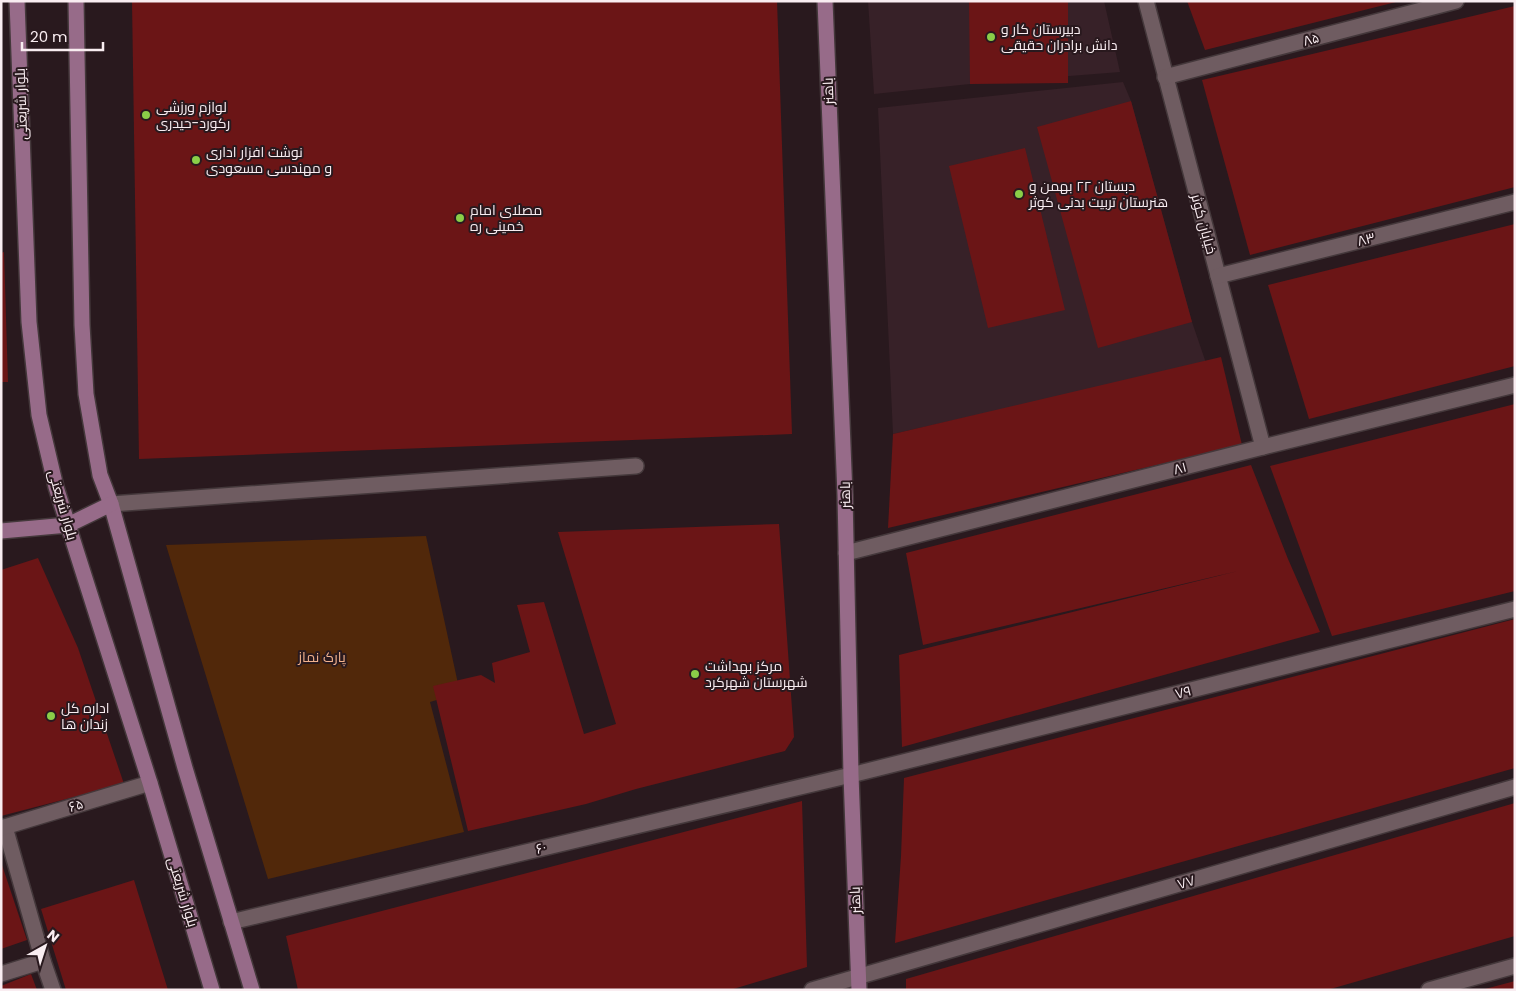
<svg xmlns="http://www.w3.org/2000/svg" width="1516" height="991" font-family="Poppins,Cairo,sans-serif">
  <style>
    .built { fill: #372128 }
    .green { fill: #51280a }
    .building { fill: #6b1516 }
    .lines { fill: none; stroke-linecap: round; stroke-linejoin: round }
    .street-casing { stroke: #44383b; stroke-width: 18 }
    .secondary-casing { stroke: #44383b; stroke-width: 18 }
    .street { stroke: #6f5c61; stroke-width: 15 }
    .secondary { stroke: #976b89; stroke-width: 15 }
    .poi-dot { fill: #8ace48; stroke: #29191e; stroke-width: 2 }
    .labels { text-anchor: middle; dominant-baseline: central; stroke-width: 4; stroke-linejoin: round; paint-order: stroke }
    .poi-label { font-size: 14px; fill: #f9edf1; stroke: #29191e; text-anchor: start }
    .street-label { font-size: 14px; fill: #f9edf1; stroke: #29191e }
    .park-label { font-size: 14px; fill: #f2b28d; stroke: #29191e }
  </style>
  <rect width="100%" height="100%" fill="#29191e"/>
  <g class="built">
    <polygon points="868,1 1104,1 1120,72 970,84 874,94"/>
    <polygon points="1123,82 1131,101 1192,322 1206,363 893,434 878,108"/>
  </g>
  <polygon class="green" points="426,536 460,693 430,702 464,832 268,879 166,545"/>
  <g class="building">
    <polygon points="132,1 777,1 792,434 139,459"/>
    <polygon points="969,1 1068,1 1068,83 970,84"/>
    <polygon points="1187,1 1396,1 1396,2 1205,50"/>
    <polygon points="1515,6 1515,187 1250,255 1202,80"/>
    <polygon points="1131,101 1192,322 1098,348 1037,127"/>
    <polygon points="1025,148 1065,310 988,328 949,166"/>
    <polygon points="1515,224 1515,366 1309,419 1268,285"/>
    <polygon points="4,252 8,382 1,382 1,253"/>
    <polygon points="1221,357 1242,445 888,528 893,434"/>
    <polygon points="1515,404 1515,591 1332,636 1270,466"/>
    <polygon points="1251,465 1288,559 1320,632 902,747 899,655 1238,571 923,645 906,553"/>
    <polygon points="779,524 794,737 785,751 636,789 586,804 468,831 433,686 481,675 495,683 492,663 530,652 517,605 544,602 584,734 616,724 558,532"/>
    <polygon points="38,558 78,648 124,784 1,816 1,570"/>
    <polygon points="1515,619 1515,768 895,943 901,856 904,778"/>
    <polygon points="802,801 807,967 730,990 298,990 286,936"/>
    <polygon points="1515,803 1515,936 1327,990 906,990 906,979"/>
    <polygon points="1,862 27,940 1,949"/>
    <polygon points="134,880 168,990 66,990 41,909"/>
    <polygon points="31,974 37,990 1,990 1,986"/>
    <polygon points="1515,981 1515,990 1485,990 1485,989"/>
  </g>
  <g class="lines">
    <defs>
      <g id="street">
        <polyline points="1146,1 1263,447"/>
        <polyline points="1165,77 1456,1"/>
        <polyline points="1218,276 1515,202"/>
        <polyline points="111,504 636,466"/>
        <polyline points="846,553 1263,447 1515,385"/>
        <polyline points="5,827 43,961 53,990"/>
        <polyline points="1,828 150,783"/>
        <polyline points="231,922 851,775 1515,609"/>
        <polyline points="1,974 43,961"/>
        <polyline points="812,990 1515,787"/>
        <polyline points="1429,990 1515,966"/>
      </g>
      <g id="secondary">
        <polyline points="17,1 29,322 39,415 56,487 150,783 212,990"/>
        <polyline points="76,1 82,325 86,394 100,475 111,504 185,768 252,990"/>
        <polyline points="825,1 845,495 851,775 859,990"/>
        <polyline points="1,531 68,525 111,504"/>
      </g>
    </defs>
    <use href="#street" class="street-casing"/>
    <use href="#secondary" class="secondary-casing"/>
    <use href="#street" class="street"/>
    <use href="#secondary" class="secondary"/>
  </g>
  <g class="poi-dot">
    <circle cx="991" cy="37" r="5"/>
    <circle cx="146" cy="115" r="5"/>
    <circle cx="196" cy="160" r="5"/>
    <circle cx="1019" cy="194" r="5"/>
    <circle cx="460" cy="218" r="5"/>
    <circle cx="695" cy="674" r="5"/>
    <circle cx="51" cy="716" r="5"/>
  </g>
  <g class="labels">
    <g class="poi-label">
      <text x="1001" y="29">دبیرستان کار و<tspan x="1001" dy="16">دانش برادران حقیقی</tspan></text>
      <text x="156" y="107">لوازم ورزشی<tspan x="156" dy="16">رکورد-حیدری</tspan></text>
      <text x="206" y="152">نوشت افزار اداری<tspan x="206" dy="16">و مهندسی مسعودی</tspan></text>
      <text x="1029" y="186">دبستان ۲۲ بهمن و<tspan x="1029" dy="16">هنرستان تربیت بدنی کوثر</tspan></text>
      <text x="470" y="210">مصلای امام<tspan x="470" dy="16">خمینی ره</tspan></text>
      <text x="705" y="666">مرکز بهداشت<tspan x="705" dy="16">شهرستان شهرکرد</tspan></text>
      <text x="61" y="708">اداره کل<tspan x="61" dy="16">زندان ها</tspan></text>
    </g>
    <g class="street-label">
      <text transform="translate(1311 39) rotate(-15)">۸۵</text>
      <text transform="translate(828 91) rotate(-92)">باهنر</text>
      <text transform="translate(21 104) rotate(-92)">بلوار شریعتی</text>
      <text transform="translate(1204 224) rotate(75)">خیابان کوثر</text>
      <text transform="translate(1366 239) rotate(-14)">۸۳</text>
      <text transform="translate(1180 468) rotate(-14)">۸۱</text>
      <text transform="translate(845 495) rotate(-91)">باهنر</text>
      <text transform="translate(63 505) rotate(74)">بلوار شریعتی</text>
      <text transform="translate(1183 692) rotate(-14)">۷۹</text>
      <text transform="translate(76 805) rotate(-17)">۶۵</text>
      <text transform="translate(541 848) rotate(-13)">۶۰</text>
      <text transform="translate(1186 882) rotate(-16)">۷۷</text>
      <text transform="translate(183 892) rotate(73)">بلوار شریعتی</text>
      <text transform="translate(855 900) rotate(-92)">باهنر</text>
    </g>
    <g class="park-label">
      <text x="322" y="657">پارک نماز</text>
    </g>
  </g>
  <rect width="1516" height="991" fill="none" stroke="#f9edf1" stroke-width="5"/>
  <g transform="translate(45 946) rotate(39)" stroke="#29191e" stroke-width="4" paint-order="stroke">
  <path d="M0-4L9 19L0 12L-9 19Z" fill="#f9edf1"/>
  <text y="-8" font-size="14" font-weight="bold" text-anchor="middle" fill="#f9edf1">N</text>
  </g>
  <path d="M22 42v8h81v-8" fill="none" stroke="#f9edf1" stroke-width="2.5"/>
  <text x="30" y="42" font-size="15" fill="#f9edf1" stroke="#29191e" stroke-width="4" paint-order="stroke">20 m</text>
</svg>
